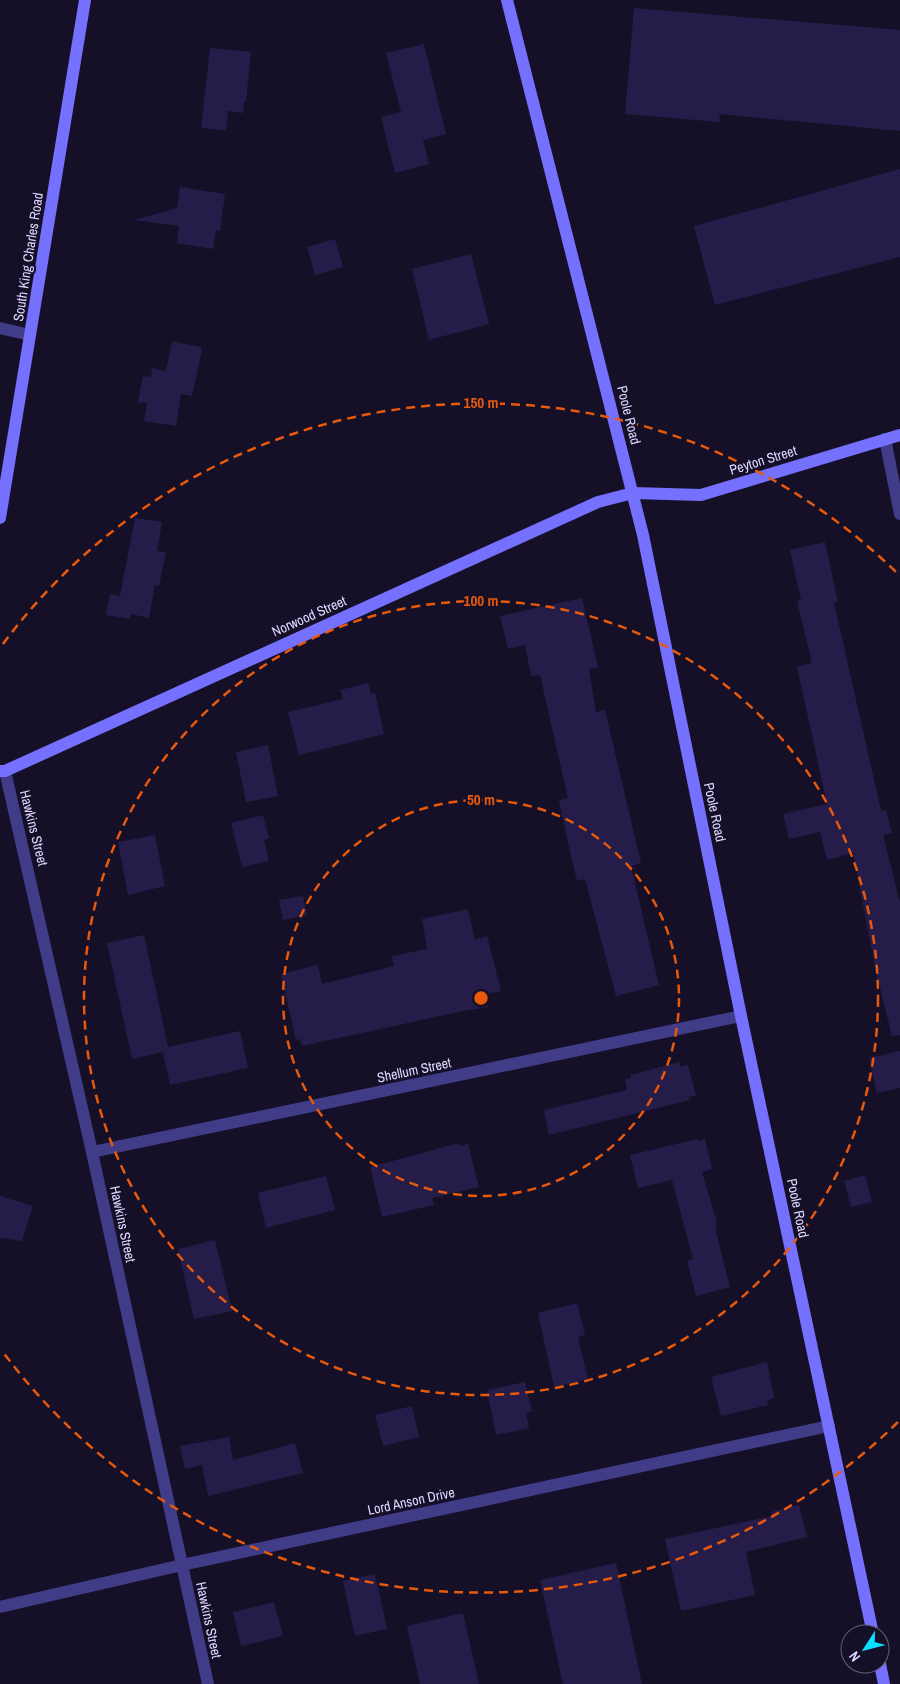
<svg xmlns="http://www.w3.org/2000/svg" width="900" height="1684" font-family="'Archivo Narrow',sans-serif">
  <style>
    .building { fill: #261c49 }
    .lines { fill: none; stroke-linecap: round; stroke-linejoin: round }
    .street { stroke: #403c87; stroke-width: 12 }
    .secondary { stroke: #7670fe; stroke-width: 12 }
    .ring { fill: none; stroke: #e8590c; stroke-width: 2.5; stroke-dasharray: 9 6 }
    .labels { text-anchor: middle; dominant-baseline: central; stroke-width: 4.5; stroke-linejoin: round; paint-order: stroke }
    .street-label { font-size: 14px; fill: #ddd8ff; stroke: #151028 }
    .centre { fill: #e8590c; stroke: #151028; stroke-width: 2.5 }
    .ring-label { font-size: 15px; text-anchor: middle; font-weight: bold; fill: #e8590c; stroke: #151028; stroke-width: 4.5; stroke-linejoin: round; paint-order: stroke }
  </style>
  <rect width="100%" height="100%" fill="#151028"/>
  <g class="building">
    <polygon points="634,8 900,30 900,131 720,114 719,122 625,114"/>
    <polygon points="424,44 446,134 423,140 429,164 395,173 381,117 401,112 386,53"/>
    <polygon points="210,48 251,52 246,102 244,102 243,113 228,111 226,130 201,128"/>
    <polygon points="900,169 900,257 715,305 694,226"/>
    <polygon points="180,187 225,194 220,231 216,230 213,249 177,243 179,226 134,220 177,208"/>
    <polygon points="335,239 343,267 315,275 307,247"/>
    <polygon points="471,254 489,324 429,340 412,269"/>
    <polygon points="172,341 200,347 202,350 192,396 181,394 176,426 144,421 147,403 138,402 143,376 151,377 152,368 166,371"/>
    <polygon points="135,518 162,522 157,551 166,552 159,586 155,585 149,618 131,614 130,619 106,615 110,594 120,596"/>
    <polygon points="825,542 838,602 834,603 876,788 881,811 886,810 892,833 883,835 900,903 900,1035 892,1036 876,972 853,853 827,860 820,832 789,839 783,814 827,804 797,667 812,663 797,601 801,600 790,550"/>
    <polygon points="582,598 598,667 589,669 596,712 605,710 641,863 631,866 659,985 616,996 585,879 577,881 568,843 559,800 568,798 540,675 531,676 525,645 508,649 500,616"/>
    <polygon points="368,683 371,694 375,693 384,734 299,755 288,712 343,699 340,690"/>
    <polygon points="268,745 278,796 246,802 236,752"/>
    <polygon points="263,815 269,838 264,840 269,861 242,867 231,823"/>
    <polygon points="155,835 165,886 128,895 118,842"/>
    <polygon points="303,896 307,915 283,920 279,900"/>
    <polygon points="468,909 475,940 487,936 501,991 486,994 488,1007 463,1011 302,1046 300,1039 296,1040 281,974 318,965 322,984 394,966 392,956 427,949 422,919"/>
    <polygon points="144,935 168,1047 240,1031 248,1068 170,1085 163,1052 132,1059 107,943"/>
    <polygon points="900,1051 900,1088 877,1093 869,1058"/>
    <polygon points="679,1062 681,1067 688,1065 696,1096 689,1097 690,1100 549,1135 544,1110 627,1090 625,1079 631,1078 631,1075"/>
    <polygon points="698,1139 698,1141 705,1139 712,1169 702,1172 716,1219 716,1232 730,1287 696,1296 687,1261 693,1259 672,1180 638,1188 630,1155"/>
    <polygon points="459,1143 460,1146 468,1144 479,1187 432,1198 434,1205 382,1217 370,1167"/>
    <polygon points="865,1175 872,1202 851,1207 844,1181"/>
    <polygon points="326,1176 335,1210 266,1228 258,1193"/>
    <polygon points="0,1196 33,1206 22,1241 0,1238"/>
    <polygon points="215,1240 232,1311 194,1319 178,1249"/>
    <polygon points="577,1303 585,1335 578,1337 588,1379 554,1387 538,1313"/>
    <polygon points="767,1362 774,1398 767,1401 768,1405 721,1416 711,1377"/>
    <polygon points="525,1382 532,1411 526,1413 529,1428 496,1435 487,1390"/>
    <polygon points="412,1406 419,1437 383,1446 375,1415"/>
    <polygon points="229,1437 233,1460 295,1443 303,1473 208,1496 202,1465 185,1469 180,1446"/>
    <polygon points="799,1505 807,1537 746,1552 755,1595 681,1611 665,1539 772,1516 771,1512"/>
    <polygon points="616,1563 642,1684 563,1684 540,1580"/>
    <polygon points="375,1574 387,1629 355,1636 343,1581"/>
    <polygon points="274,1602 283,1636 241,1646 233,1612"/>
    <polygon points="463,1613 479,1684 420,1684 407,1626"/>
  </g>
  <g class="lines">
    <g class="street">
      <polyline points="0,328 30,335"/>
      <polyline points="885,439 900,514"/>
      <polyline points="5,771 92,1152 208,1684"/>
      <polyline points="92,1152 741,1016"/>
      <polyline points="0,1607 182,1565 829,1426"/>
    </g>
    <g class="secondary">
      <polyline points="507,0 643,535 741,1016 873,1634"/>
      <polyline points="0,518 85,0"/>
      <polyline points="0,771 5,771 598,502 633,493 701,495 900,435"/>
      <polyline points="880,1664 884,1684"/>
    </g>
  </g>
  <g class="ring">
    <circle cx="481" cy="998" r="198"/>
    <circle cx="481" cy="998" r="397"/>
    <path d="M898 1422A595 595 0 0 1 3 1352M3 644A595 595 0 0 1 898 574"/>
  </g>
  <g class="labels">
    <g class="street-label">
      <text transform="translate(28 257) rotate(-81)">South King Charles Road</text>
      <text transform="translate(629 415) rotate(76)">Poole Road</text>
      <text transform="translate(763 460) rotate(-17)">Peyton Street</text>
      <text transform="translate(309 616) rotate(-24)">Norwood Street</text>
      <text transform="translate(715 812) rotate(78)">Poole Road</text>
      <text transform="translate(34 828) rotate(76)">Hawkins Street</text>
      <text transform="translate(414 1070) rotate(-12)">Shellum Street</text>
      <text transform="translate(798 1208) rotate(78)">Poole Road</text>
      <text transform="translate(123 1224) rotate(78)">Hawkins Street</text>
      <text transform="translate(411 1501) rotate(-12)">Lord Anson Drive</text>
      <text transform="translate(209 1620) rotate(78)">Hawkins Street</text>
    </g>
  </g>
  <circle cx="481" cy="998" r="8" class="centre"/>
  <g class="ring-label">
    <text x="481" y="408">150 m</text>
    <text x="481" y="606">100 m</text>
    <text x="481" y="805">50 m</text>
  </g>
  <g transform="translate(865 1649) rotate(234)"><circle r="24" fill="#151028" stroke="#65607e"/>
  <path d="M0-4L9 19L0 12L-9 19Z" fill="#06dffd"/>
  <text y="-8" font-size="14" font-weight="bold" text-anchor="middle" fill="#ddd8ff">N</text>
  </g>
</svg>
